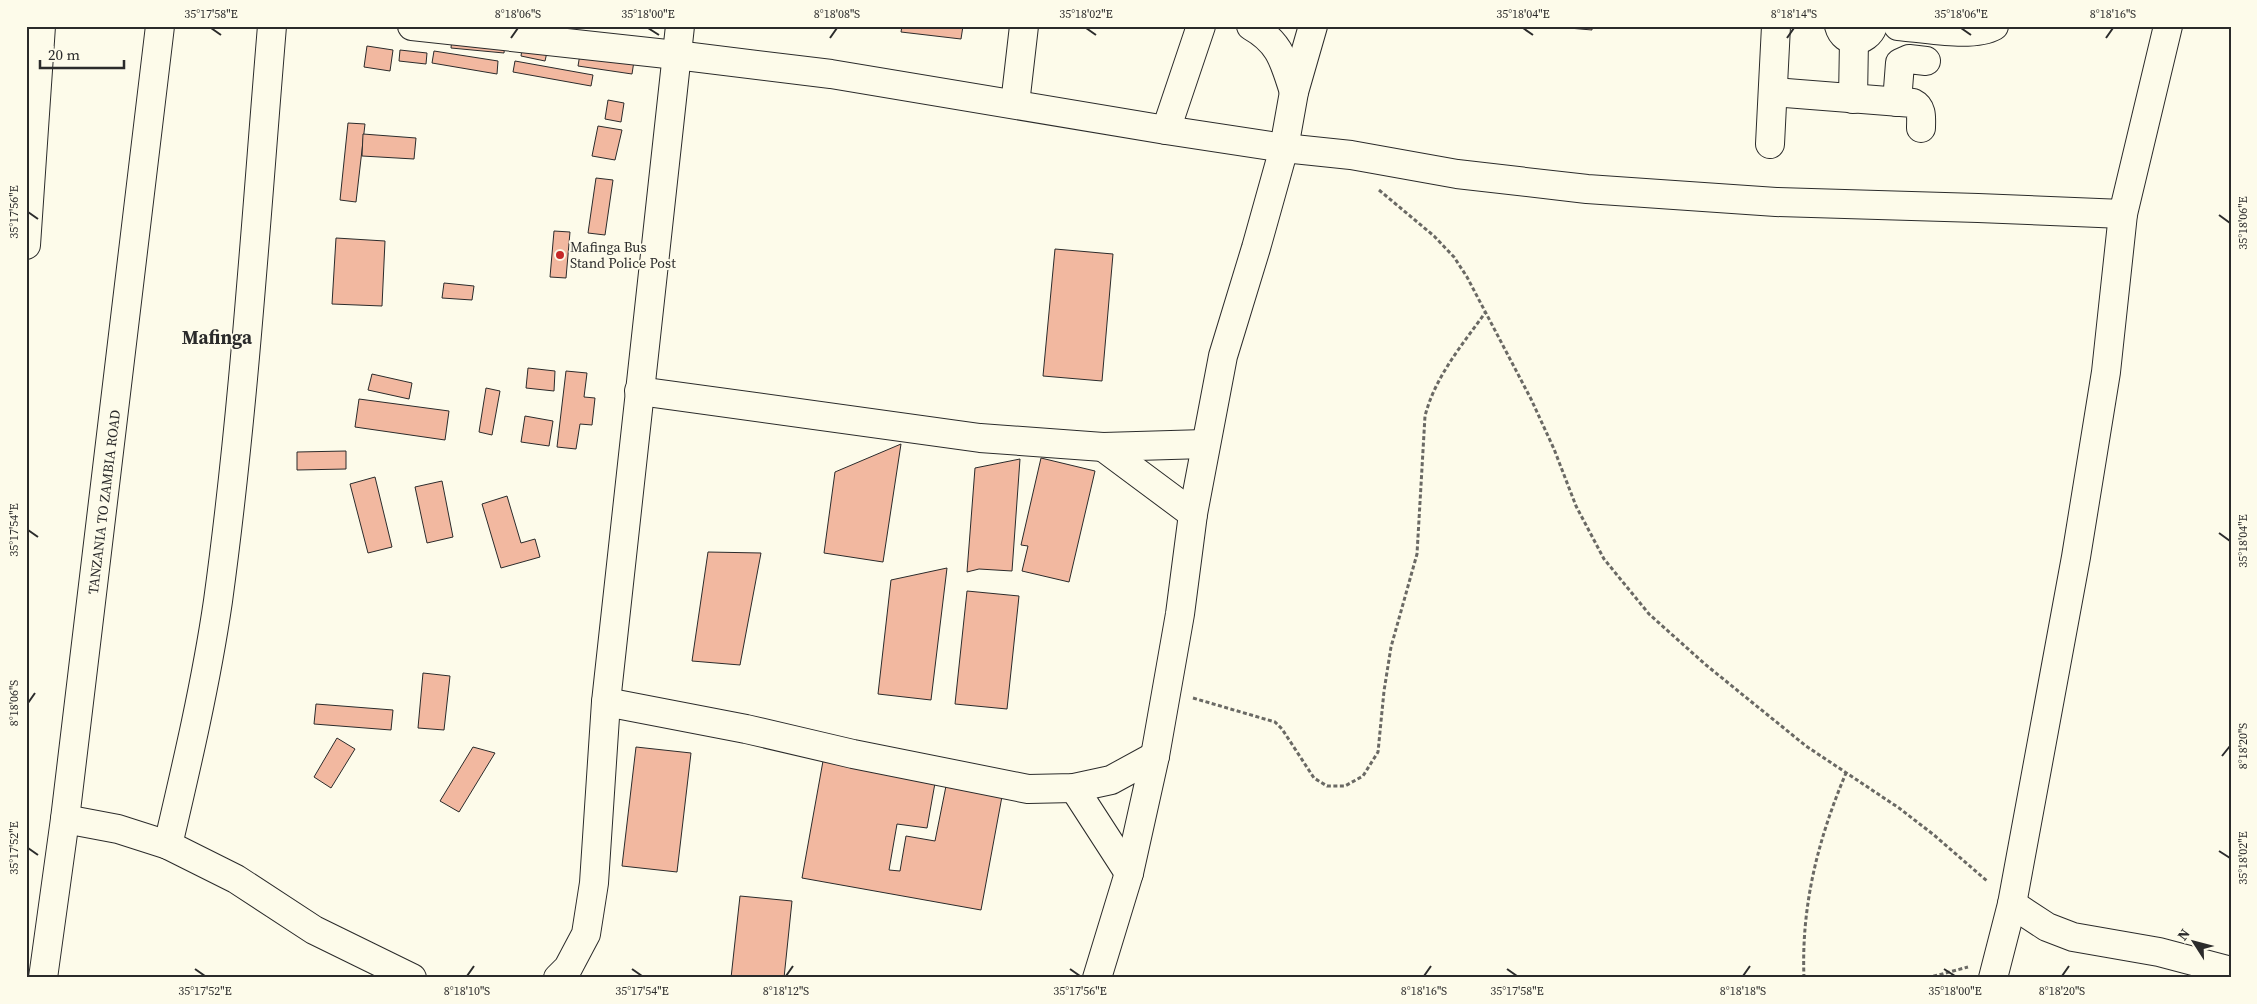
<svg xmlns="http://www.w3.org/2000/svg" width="2257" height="1004" font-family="'Source Serif 4',serif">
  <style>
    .building { fill: #f2b8a0; stroke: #2b2b2b }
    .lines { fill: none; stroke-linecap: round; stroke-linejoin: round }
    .minor-casing { stroke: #2b2b2b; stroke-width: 30 }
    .highway-casing { stroke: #2b2b2b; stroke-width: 30 }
    .path { stroke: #6a6964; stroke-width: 3; stroke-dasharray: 4 2.5; stroke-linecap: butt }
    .minor { stroke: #fdfbea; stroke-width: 28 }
    .highway { stroke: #fdfbea; stroke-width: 28 }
    .ticks { fill: none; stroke: #2b2b2b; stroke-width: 2 }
    .poi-dot { fill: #c62828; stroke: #fdfbea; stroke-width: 2 }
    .labels { text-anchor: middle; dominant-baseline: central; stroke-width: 4; stroke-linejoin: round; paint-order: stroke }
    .poi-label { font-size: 14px; fill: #2b2b2b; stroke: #fdfbea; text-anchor: start }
    .street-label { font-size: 14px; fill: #2b2b2b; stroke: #fdfbea }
    .district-label { font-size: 19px; font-weight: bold; fill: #2b2b2b; stroke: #fdfbea }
    .neatline { fill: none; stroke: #2b2b2b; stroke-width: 2 }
    .ticks-label { font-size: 12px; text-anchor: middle; fill: #2b2b2b }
  </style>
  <rect width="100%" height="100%" fill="#fdfbea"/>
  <g class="building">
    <polygon points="902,26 963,26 961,39 901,32"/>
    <polygon points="1545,26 1592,26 1592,30"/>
    <polygon points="452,38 505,43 504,53 451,48"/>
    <polygon points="523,43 548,48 545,61 521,56"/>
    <polygon points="367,46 393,50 390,71 364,67"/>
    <polygon points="400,50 427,53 426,64 399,61"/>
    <polygon points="434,51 498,61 497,74 432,63"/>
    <polygon points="580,54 634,61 632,74 578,66"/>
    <polygon points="515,61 593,75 591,86 513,72"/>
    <polygon points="608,100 624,103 621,122 605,119"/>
    <polygon points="348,123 365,124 356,202 340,200"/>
    <polygon points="598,126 622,130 615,160 592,156"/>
    <polygon points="363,134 416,138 414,159 362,156"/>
    <polygon points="596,178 613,180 605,235 588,233"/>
    <polygon points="554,231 570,232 566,278 550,277"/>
    <polygon points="336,238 385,241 382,306 332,304"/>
    <polygon points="1055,249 1113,254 1102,381 1043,376"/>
    <polygon points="444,283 474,286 472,300 442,298"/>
    <polygon points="528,368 555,371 554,391 526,388"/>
    <polygon points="566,371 587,373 584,397 595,398 592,425 580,424 576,449 557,447"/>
    <polygon points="372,374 412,383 409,399 368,390"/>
    <polygon points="486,388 500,391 492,435 479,432"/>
    <polygon points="359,399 449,411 445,440 355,427"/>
    <polygon points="525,416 553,421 549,446 521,442"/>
    <polygon points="901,444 883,562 824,553 835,472"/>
    <polygon points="346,451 346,469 297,470 297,452"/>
    <polygon points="1041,458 1095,471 1069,582 1022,571 1028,546 1021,545"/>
    <polygon points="1020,459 1012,571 979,569 967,572 975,468"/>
    <polygon points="375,477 392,547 368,553 350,484"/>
    <polygon points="442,481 453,537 427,543 415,487"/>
    <polygon points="507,496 521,543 535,539 540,557 501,568 482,504"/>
    <polygon points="708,552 761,553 740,665 692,661"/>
    <polygon points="947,568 931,700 878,694 891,580"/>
    <polygon points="967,591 1019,596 1007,709 955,704"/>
    <polygon points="423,673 450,676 444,730 418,728"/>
    <polygon points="316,704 393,710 391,730 314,724"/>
    <polygon points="337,738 355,749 331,788 314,777"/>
    <polygon points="473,747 495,753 459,812 440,801"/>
    <polygon points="636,747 691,753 677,872 622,866"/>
    <polygon points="823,761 935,783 927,828 897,824 889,870 900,871 906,836 935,841 947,781 1003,791 981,910 802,878"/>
    <polygon points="740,896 792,901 784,978 731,978"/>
  </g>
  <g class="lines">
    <defs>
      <g id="minor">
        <polyline points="412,26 676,55 831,74 1166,130 1284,148 1351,155 1457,174 1587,189 1776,202 1978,208 2123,214"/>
        <path d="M1251,26C1281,43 1284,62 1294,92"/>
        <path d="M1839,26C1844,45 1867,43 1873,26"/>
        <path d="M1898,26C1922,28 1973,38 1994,26"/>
        <path d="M1773,92L1913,103C1923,108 1921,119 1921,128"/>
        <polyline points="1853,99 1854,40"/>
        <polyline points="1897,102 1900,63 1909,59 1926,61"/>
        <polyline points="1015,104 1024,26"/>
        <polyline points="1166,130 1201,26"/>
        <polyline points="1770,144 1776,26"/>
        <polyline points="26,245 41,26"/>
        <polyline points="639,391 980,438 1103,447 1205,444"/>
        <polyline points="1103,447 1193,514"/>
        <polyline points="606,702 746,729 853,754 1028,789 1074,788 1111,780 1155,756"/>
        <polyline points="1074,788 1129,873"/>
        <polyline points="65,819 118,829 168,845 236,879 314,930 412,978"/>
        <path d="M168,845C187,764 206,683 218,601C244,411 256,218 272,26"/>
        <polyline points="2012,904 2047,927 2073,937 2159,952 2231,971"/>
        <polyline points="558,978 568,968 586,934 594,883 606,702 680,26"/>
        <polyline points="1097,978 1129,873 1155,756 1180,614 1193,514 1223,356 1256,248 1284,148 1294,92 1313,26"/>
        <polyline points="1993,978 2012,904 2076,557 2106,372 2123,214 2168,26"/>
      </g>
      <polyline id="highway" points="43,978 65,819 160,26"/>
    </defs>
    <use href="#minor" class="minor-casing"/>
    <use href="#highway" class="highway-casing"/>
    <g class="path">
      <polyline points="1379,190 1434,236 1454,257 1467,277 1531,399 1554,449 1576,506 1604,559 1649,614 1706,665 1806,746 1899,808 1934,835 1987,881"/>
      <path d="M1193,698L1275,722L1282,729L1314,778L1327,786H1345L1363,776L1378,752L1384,691L1391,647L1417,554L1425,416C1435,377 1462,345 1485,313"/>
      <path d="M1804,978C1801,906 1818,839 1846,773"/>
      <polyline points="1927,978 1968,967"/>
    </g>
    <use href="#minor" class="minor"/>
    <use href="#highway" class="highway"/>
  </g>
  <path class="ticks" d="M211,28L221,35M648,28L659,35M1086,28L1096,35M1523,28L1533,35M1961,28L1971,35M511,38L518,28M830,38L837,28M1787,38L1794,28M2106,38L2113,28M28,212L38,219M2219,215L2230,223M28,530L38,537M2219,533L2230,541M28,703L35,693M2222,756L2230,746M28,848L38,855M2219,851L2230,858M195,969L205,976M632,969L642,976M1070,969L1080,976M1507,969L1517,976M1944,969L1955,976M467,976L474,966M786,976L793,966M1424,976L1431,966M1743,976L1750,966M2062,976L2069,966"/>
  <circle class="poi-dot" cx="560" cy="255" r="5"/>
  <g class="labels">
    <g class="poi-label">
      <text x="570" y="247">Mafinga Bus<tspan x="570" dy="16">Stand Police Post</tspan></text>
    </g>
    <g class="street-label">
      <text transform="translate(104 502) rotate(-83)">TANZANIA TO ZAMBIA ROAD</text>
    </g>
    <g class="district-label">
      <text x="217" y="337">Mafinga</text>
    </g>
  </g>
  <rect width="2257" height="1004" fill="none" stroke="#fdfbea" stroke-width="55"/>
  <g transform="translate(2194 942) rotate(306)" stroke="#fdfbea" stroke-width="4" paint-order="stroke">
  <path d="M0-4L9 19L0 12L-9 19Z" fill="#2b2b2b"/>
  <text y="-8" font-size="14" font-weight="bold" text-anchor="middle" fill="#2b2b2b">N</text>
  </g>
  <path d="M40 60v8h84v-8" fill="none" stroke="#2b2b2b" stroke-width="2.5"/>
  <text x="48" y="60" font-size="15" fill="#2b2b2b" stroke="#fdfbea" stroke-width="4" paint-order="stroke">20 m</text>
  <rect x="28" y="28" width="2202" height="948" class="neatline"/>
  <g class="ticks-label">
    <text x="211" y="18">35°17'58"E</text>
    <text x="518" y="18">8°18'06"S</text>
    <text x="648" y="18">35°18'00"E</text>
    <text x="837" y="18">8°18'08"S</text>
    <text x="1086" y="18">35°18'02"E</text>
    <text x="1523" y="18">35°18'04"E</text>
    <text x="1794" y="18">8°18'14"S</text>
    <text x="1961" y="18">35°18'06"E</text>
    <text x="2113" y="18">8°18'16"S</text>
    <text transform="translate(14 212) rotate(-90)" y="4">35°17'56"E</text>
    <text transform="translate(2243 223) rotate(-90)" y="4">35°18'06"E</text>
    <text transform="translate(14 530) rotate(-90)" y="4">35°17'54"E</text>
    <text transform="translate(2243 541) rotate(-90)" y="4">35°18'04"E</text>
    <text transform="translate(14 703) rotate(-90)" y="4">8°18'06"S</text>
    <text transform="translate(2243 746) rotate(-90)" y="4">8°18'20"S</text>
    <text transform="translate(14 848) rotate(-90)" y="4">35°17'52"E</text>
    <text transform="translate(2243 858) rotate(-90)" y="4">35°18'02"E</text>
    <text x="205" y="995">35°17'52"E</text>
    <text x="467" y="995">8°18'10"S</text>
    <text x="642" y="995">35°17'54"E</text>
    <text x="786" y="995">8°18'12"S</text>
    <text x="1080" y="995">35°17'56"E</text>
    <text x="1424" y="995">8°18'16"S</text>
    <text x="1517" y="995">35°17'58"E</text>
    <text x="1743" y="995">8°18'18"S</text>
    <text x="1955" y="995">35°18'00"E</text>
    <text x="2062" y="995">8°18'20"S</text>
  </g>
</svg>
